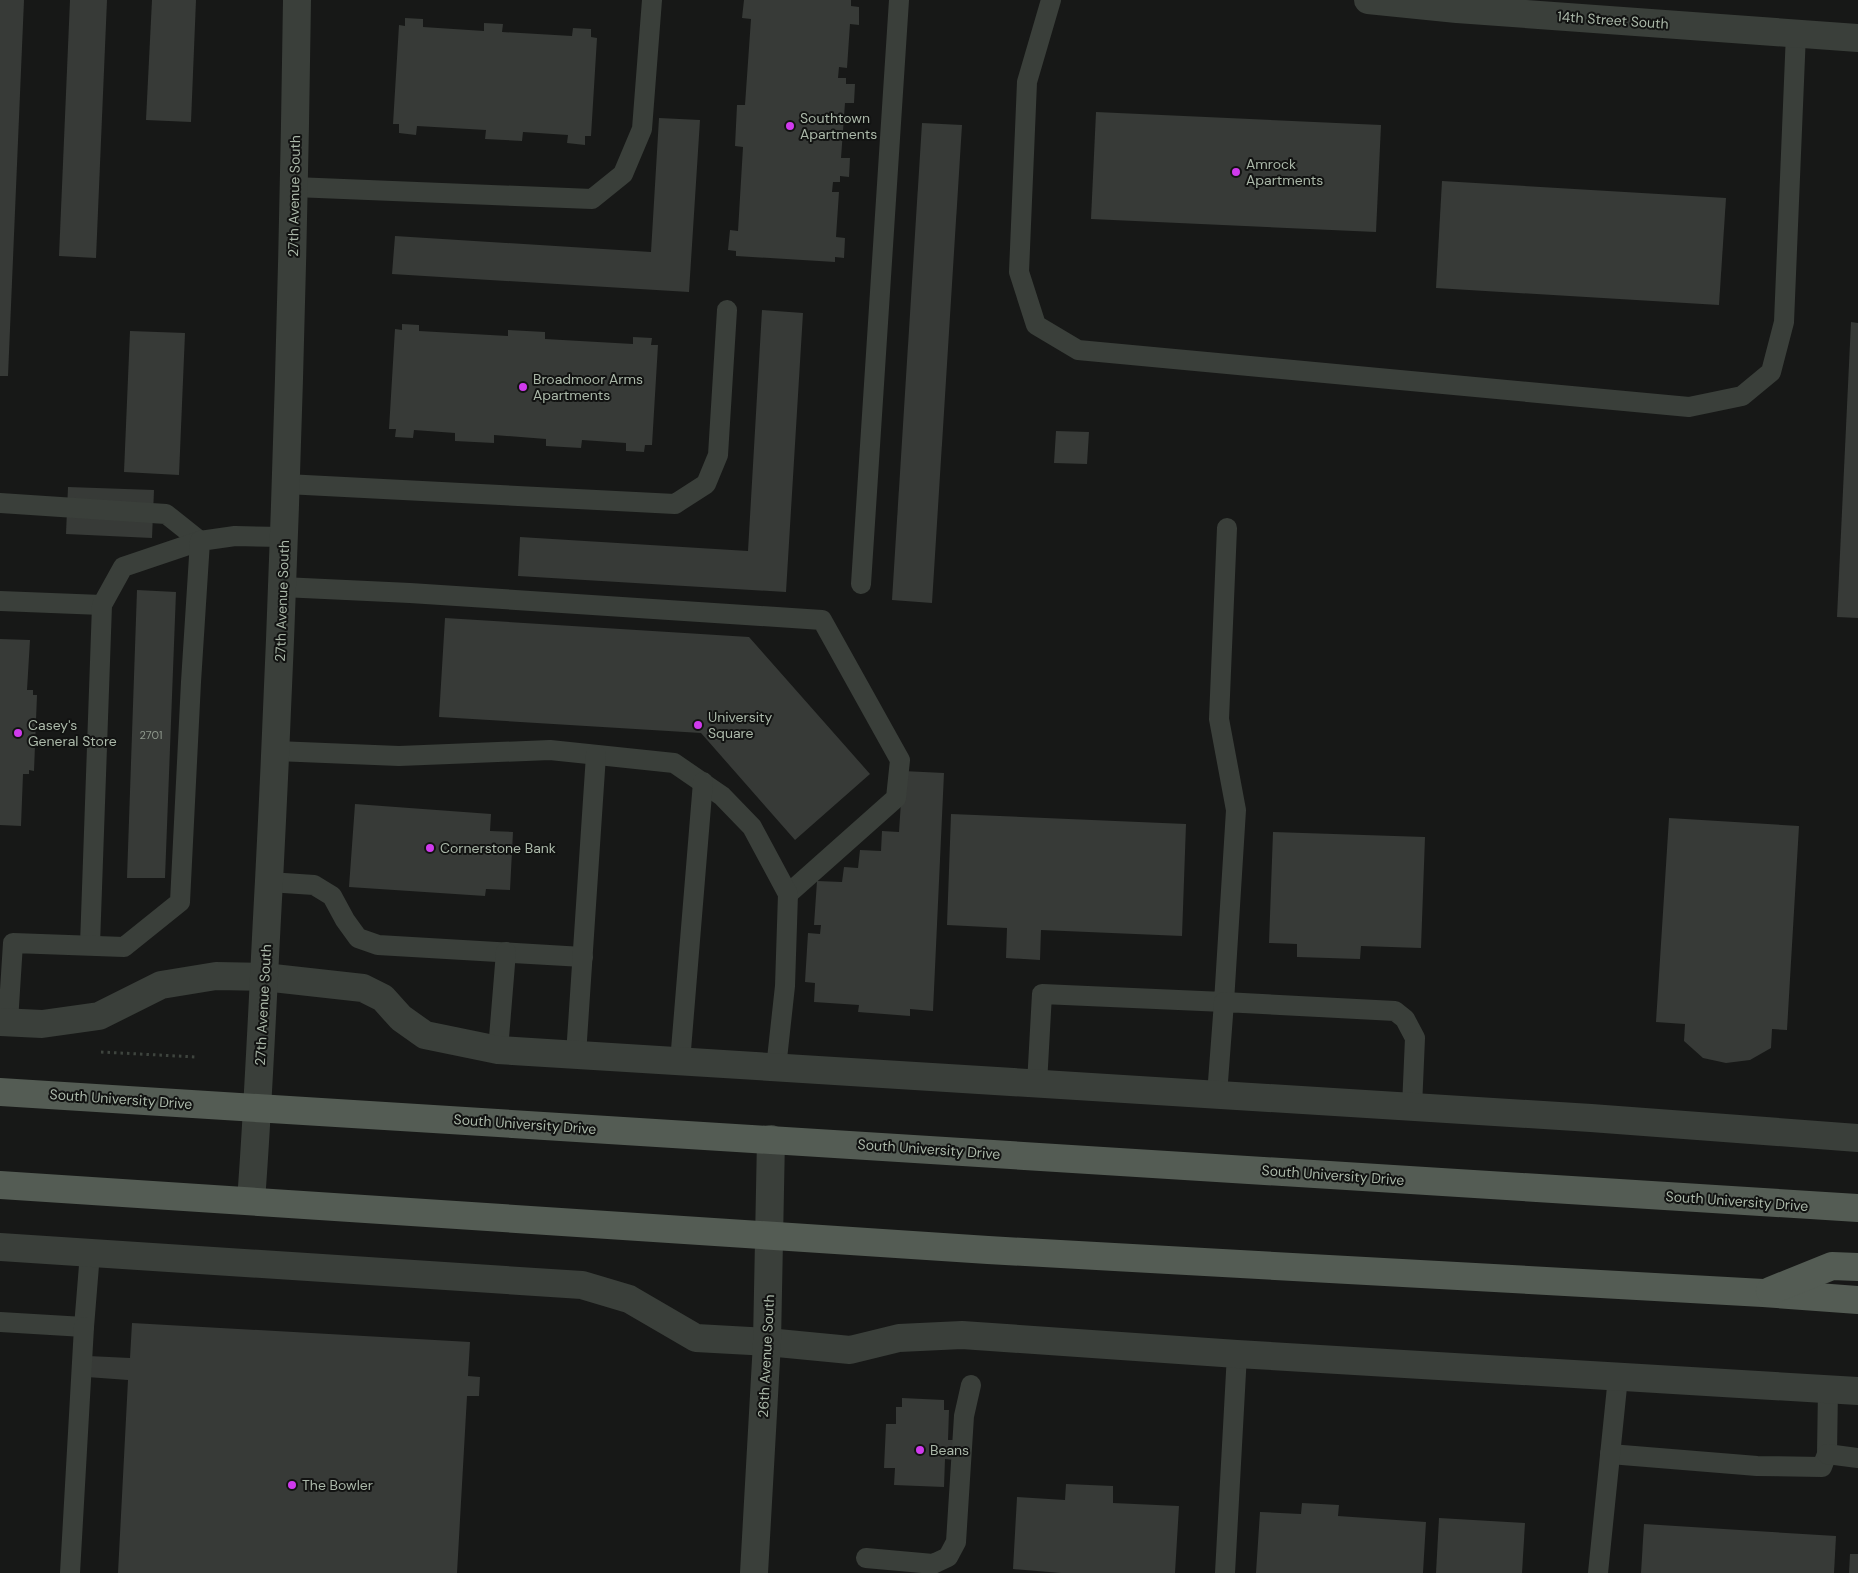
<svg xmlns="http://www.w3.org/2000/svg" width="1858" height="1573" font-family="'DM Sans',sans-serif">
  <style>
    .building { fill: #373a37 }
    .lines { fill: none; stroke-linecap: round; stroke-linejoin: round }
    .path { stroke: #3e443e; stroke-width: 3; stroke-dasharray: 2.5 4; stroke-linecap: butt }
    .service { stroke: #3a3f3a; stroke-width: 20 }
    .minor { stroke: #3a3f3a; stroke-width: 28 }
    .tertiary { stroke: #3a3f3a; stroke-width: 28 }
    .primary { stroke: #545c54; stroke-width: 28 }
    .poi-dot { fill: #d03aed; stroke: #121312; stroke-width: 2 }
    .labels { text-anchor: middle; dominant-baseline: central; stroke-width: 4; stroke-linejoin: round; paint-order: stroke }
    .number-label { font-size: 11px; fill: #8e988c }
    .street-label { font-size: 14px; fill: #abb8a9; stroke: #121312 }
    .poi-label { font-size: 14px; fill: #abb8a9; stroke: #121312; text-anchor: start }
  </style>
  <rect width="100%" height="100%" fill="#171817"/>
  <g class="building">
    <polygon points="0,0 24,0 8,376 0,376"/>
    <polygon points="70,0 107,0 96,258 59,256"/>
    <polygon points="152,0 196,0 191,122 146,120"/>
    <polygon points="744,0 851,0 851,6 859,7 859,25 850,24 847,68 839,67 838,78 846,78 846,84 855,84 854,103 845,103 841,158 850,158 849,177 840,176 840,182 833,182 832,192 839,192 836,237 845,238 844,258 835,257 835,262 736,256 736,251 728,250 730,230 738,231 743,147 735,146 737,105 745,105 751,19 742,18"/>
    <polygon points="405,18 423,19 423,27 484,31 484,23 503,24 502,32 572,36 573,28 591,29 591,37 597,38 591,136 585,136 585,145 567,143 568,135 523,132 522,141 485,139 486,130 417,126 416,135 399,133 399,124 393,124 399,25 405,26"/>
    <polygon points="1096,112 1381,125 1376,232 1091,219"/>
    <polygon points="659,118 700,120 689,292 392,274 395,236 651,252"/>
    <polygon points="922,123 962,125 932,603 892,600"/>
    <polygon points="1442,181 1726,198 1719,305 1436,288"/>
    <polygon points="762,310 803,313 786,592 518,576 520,537 748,551"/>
    <polygon points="1851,322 1858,323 1858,618 1837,617"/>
    <polygon points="402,324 419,325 419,331 508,336 508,330 545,332 545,339 633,344 633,337 652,338 651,345 658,345 652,445 645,445 644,452 626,451 626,443 582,440 581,448 546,446 546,439 494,435 494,443 455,441 455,433 414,430 413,438 395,437 396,429 389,429 395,329 402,330"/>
    <polygon points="130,331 185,333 179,475 124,472"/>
    <polygon points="1056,431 1089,432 1087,464 1054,463"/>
    <polygon points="68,487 154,490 152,538 66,534"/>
    <polygon points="137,590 176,592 165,878 127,878"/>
    <polygon points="445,618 749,637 870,774 795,840 701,733 439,717"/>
    <polygon points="0,639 30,640 27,690 33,690 33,695 37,695 34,771 29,770 29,774 23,774 21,826 0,825"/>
    <polygon points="903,771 944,773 933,1011 910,1009 910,1016 858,1012 859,1005 814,1002 815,983 805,982 808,933 820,934 821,925 814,925 817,881 842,882 844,867 858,868 860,850 881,851 882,831 899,832"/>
    <polygon points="355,804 491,814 490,831 513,832 510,890 486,889 485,896 349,887"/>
    <polygon points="951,814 1186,824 1182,936 1041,930 1040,960 1006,958 1007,928 947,925"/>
    <polygon points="1669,818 1799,826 1787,1030 1772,1029 1771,1048 1750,1060 1726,1063 1703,1058 1684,1041 1685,1024 1656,1022"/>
    <polygon points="1273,832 1425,837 1421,948 1361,946 1360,959 1297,957 1297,944 1269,943"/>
    <polygon points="132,1323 470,1342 468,1376 480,1377 479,1396 467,1396 457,1573 118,1573 128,1380 87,1377 88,1356 130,1358"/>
    <polygon points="902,1398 944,1400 944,1410 949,1410 948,1440 955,1440 954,1460 945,1459 944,1487 894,1485 895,1468 884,1468 886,1424 896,1424 896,1407 902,1407"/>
    <polygon points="1066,1484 1113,1486 1113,1503 1179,1506 1175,1573 1061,1573 1013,1569 1017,1497 1065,1500"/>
    <polygon points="1302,1503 1339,1505 1338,1516 1426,1522 1423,1573 1256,1573 1260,1512 1301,1514"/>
    <polygon points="1439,1518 1525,1523 1522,1573 1436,1573"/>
    <polygon points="1644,1524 1836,1536 1834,1573 1641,1573"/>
    <polygon points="1850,1554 1858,1554 1858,1573 1849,1573"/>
  </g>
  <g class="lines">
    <polyline class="path" points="101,1052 196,1057"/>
    <g class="service">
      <polyline points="1051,0 1027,82 1019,272 1036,325 1078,350 1689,407 1742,396 1771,372 1784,322 1796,33"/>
      <polyline points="294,187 592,199 623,174 642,129 652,0"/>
      <polyline points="286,484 675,504 706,484 718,455 727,310"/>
      <polyline points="0,503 166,514 200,541"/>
      <polyline points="861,584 899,0"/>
      <polyline points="282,587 410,593 822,620 900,760 896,798 788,894"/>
      <polyline points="0,601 102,605"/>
      <polyline points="276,751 399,756 550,750 674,763 722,796 752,827 788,894 785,986 776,1068"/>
      <polyline points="269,882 314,885 332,896 345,920 358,938 378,945 583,957"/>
      <polyline points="90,945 102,605 123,567 200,541"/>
      <polyline points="8,1022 13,943 124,947 180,902 191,682 200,541 235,536 284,537"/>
      <polyline points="498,1050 506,952"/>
      <polyline points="576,1055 596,755"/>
      <polyline points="680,1062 703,782"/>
      <polyline points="1037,1084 1042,994 1224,1002 1236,810 1219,719 1227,528"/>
      <polyline points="1217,1095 1224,1002 1395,1011 1405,1019 1415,1038 1412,1107"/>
      <polyline points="0,1322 84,1327 90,1253"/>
      <polyline points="1610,1454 1757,1466 1822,1467 1827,1454 1828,1389"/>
      <polyline points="1827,1454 1858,1458"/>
      <polyline points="866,1558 933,1564 948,1557 956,1542 964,1416 971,1385"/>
      <polyline points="70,1573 84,1327"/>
      <polyline points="1225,1573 1237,1354"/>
      <polyline points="1598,1573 1618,1377"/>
    </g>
    <g class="minor">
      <polyline points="1368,0 1457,9 1858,38"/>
      <polyline points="0,1022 42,1024 99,1016 161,985 216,976 264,977 363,988 383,998 401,1018 425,1035 498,1050 1591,1118 1858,1138"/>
      <polyline points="0,1247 582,1285 629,1299 696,1338 767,1342 850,1350 899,1338 962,1335 1237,1354 1858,1391"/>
      <polyline points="754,1573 767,1342 771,1139"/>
    </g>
    <path class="tertiary" d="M251,1201C259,1095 263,988 269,881C284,588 293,294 297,0"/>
    <g class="primary">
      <polyline points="0,1092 1858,1208"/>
      <polyline points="0,1185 988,1250 1763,1293 1858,1300"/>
      <polyline points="1770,1291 1832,1266 1858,1267"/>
    </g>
  </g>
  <g class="poi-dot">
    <circle cx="790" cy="126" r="5"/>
    <circle cx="1236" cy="172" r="5"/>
    <circle cx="523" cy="387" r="5"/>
    <circle cx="698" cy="725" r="5"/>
    <circle cx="18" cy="733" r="5"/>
    <circle cx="430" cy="848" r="5"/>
    <circle cx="920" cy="1450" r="5"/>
    <circle cx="292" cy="1485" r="5"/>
  </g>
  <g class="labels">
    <g class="number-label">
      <text x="151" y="735">2701</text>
    </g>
    <g class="street-label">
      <text transform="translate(1613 20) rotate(4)">14th Street South</text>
      <text transform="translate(294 196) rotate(-89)">27th Avenue South</text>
      <text transform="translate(282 601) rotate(-88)">27th Avenue South</text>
      <text transform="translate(263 1005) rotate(-87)">27th Avenue South</text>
      <text transform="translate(121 1099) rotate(4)">South University Drive</text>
      <text transform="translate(525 1124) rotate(4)">South University Drive</text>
      <text transform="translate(929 1149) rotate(4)">South University Drive</text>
      <text transform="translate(1333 1175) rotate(4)">South University Drive</text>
      <text transform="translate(1737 1201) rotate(4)">South University Drive</text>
      <text transform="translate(766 1356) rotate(-87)">26th Avenue South</text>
    </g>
    <g class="poi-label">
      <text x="800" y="118">Southtown<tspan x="800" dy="16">Apartments</tspan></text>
      <text x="1246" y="164">Amrock<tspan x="1246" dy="16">Apartments</tspan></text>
      <text x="533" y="379">Broadmoor Arms<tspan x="533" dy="16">Apartments</tspan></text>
      <text x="708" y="717">University<tspan x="708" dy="16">Square</tspan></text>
      <text x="28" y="725">Casey's<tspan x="28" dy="16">General Store</tspan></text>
      <text x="440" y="848">Cornerstone Bank</text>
      <text x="930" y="1450">Beans</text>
      <text x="302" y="1485">The Bowler</text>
    </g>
  </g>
</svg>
